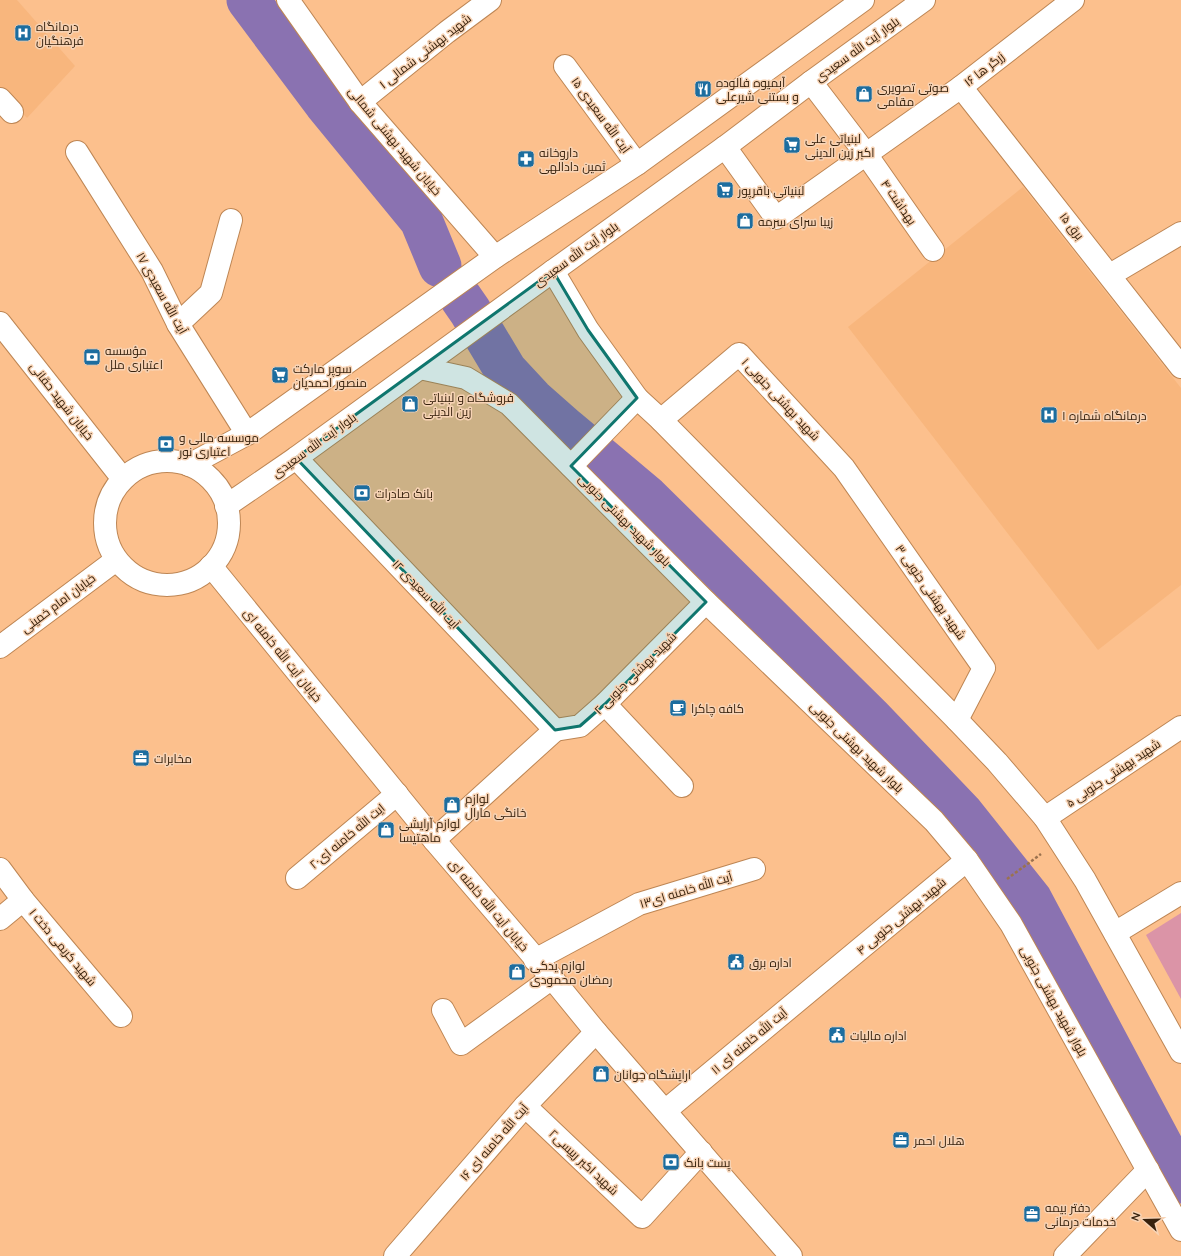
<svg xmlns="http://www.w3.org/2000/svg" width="1181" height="1256" font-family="Quicksand,Cairo,sans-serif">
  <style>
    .built { fill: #f8b67d }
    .green { fill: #db94a7 }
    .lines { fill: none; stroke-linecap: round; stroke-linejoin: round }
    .river { stroke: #8a72b1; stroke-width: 43 }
    .minor-casing { stroke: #be8654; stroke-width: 24 }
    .tertiary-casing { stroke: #be8654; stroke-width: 24 }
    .secondary-casing { stroke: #be8654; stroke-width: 24 }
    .path { stroke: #9b724e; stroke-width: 2.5; stroke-dasharray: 3 2; stroke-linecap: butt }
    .minor { stroke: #fff; stroke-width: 22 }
    .tertiary { stroke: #fff; stroke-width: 22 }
    .secondary { stroke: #fff; stroke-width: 22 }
    .marked { fill: #0f766e; fill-opacity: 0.2; stroke: #0f766e; stroke-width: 3; stroke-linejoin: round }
    .labels { text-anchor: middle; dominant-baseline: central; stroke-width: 3; stroke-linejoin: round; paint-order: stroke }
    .poi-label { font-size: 12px; fill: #37210c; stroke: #f7d3b5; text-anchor: start }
    .street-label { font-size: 12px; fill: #37210c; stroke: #f7d3b5 }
  </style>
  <rect width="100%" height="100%" fill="#fcc08d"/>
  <g class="built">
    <polygon points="0,0 17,0 75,66 27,118 0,90"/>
    <polygon points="1023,187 1181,388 1181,585 1098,650 848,327"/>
  </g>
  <polygon class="green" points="1181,913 1181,999 1146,935"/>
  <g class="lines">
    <g class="river">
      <polyline points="248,0 325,103 421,220 440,266"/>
      <polyline points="461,298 470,311 506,371 532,399 566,429 647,497 872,719 961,812 1031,900 1181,1182"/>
    </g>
    <defs>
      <g id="minor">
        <polyline points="288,0 360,102 495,257"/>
        <polyline points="565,66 637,164"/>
        <polyline points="811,82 866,154 933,250"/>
        <polyline points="961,87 1181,367"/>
        <polyline points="0,99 12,112"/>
        <polyline points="360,102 447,32 490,0"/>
        <polyline points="725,147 776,218 961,87 1073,0"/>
        <polyline points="77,152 152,271 178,324 247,434"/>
        <polyline points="1110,275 1181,233"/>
        <polyline points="178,324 211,293 231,220"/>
        <polyline points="661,420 739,354 844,468 984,668 957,720"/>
        <polyline points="296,458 555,730"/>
        <polyline points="571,466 637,398"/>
        <polyline points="605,704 682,786"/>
        <polyline points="555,730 580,726 605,704 706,602"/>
        <polyline points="1045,818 1181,727"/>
        <polyline points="434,840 555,730"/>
        <polyline points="0,869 23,900"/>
        <polyline points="297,878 397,794"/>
        <polyline points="0,919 23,900 121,1016"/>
        <polyline points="1115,933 1181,893"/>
        <polyline points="535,960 639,904 754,869"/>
        <polyline points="443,1010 461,1044 552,978"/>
        <polyline points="525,1106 642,1217 701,1152"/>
        <polyline points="665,1111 967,860"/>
        <polyline points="395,1256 525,1106 596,1032"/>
        <polyline points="1065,1256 1148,1170"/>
      </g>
      <g id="tertiary">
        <polyline points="553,271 588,330 637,398 661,420 957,720 997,762 1045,818 1085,880 1181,1052"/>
        <polyline points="420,368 466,378 509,404 706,602 934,821 967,860 1011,924 1181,1230"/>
      </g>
      <g id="secondary">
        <polyline points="0,323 123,479"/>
        <circle cx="167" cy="523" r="62"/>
        <polyline points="189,465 247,434 495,257 637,164 863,0"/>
        <polyline points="226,506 296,458 553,271 725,147 811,82 924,0"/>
        <polyline points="211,566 434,840 552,978 596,1032 791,1256"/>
        <polyline points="0,647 116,560"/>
      </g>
    </defs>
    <use href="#minor" class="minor-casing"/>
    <use href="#tertiary" class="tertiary-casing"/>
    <use href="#secondary" class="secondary-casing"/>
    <polyline class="path" points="1007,879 1041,854"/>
    <use href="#minor" class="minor"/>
    <use href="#tertiary" class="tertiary"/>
    <use href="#secondary" class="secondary"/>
  </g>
  <path class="marked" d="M553,271L588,330L637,398L571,466L706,602L605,704L580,726L555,730L296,458Z"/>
  <defs>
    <symbol id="hospital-square" viewBox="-11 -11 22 22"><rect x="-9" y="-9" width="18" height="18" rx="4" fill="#1c6d9f" stroke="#f7d3b5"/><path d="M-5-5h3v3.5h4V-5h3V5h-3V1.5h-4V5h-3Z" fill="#fff"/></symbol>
    <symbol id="restaurant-square" viewBox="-11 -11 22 22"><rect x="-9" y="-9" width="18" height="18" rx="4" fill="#1c6d9f" stroke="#f7d3b5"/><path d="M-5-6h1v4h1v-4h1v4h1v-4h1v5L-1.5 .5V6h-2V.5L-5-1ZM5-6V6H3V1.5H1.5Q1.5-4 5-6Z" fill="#fff"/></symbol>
    <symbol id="shop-square" viewBox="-11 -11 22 22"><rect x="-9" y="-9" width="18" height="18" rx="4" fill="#1c6d9f" stroke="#f7d3b5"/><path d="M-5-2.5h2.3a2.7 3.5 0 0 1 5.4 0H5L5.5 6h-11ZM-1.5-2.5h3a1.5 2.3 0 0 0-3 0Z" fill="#fff"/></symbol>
    <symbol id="supermarket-square" viewBox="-11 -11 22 22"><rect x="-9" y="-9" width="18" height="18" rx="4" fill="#1c6d9f" stroke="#f7d3b5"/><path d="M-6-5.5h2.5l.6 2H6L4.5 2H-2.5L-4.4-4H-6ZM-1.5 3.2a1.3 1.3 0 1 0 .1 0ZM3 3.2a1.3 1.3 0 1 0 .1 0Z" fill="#fff"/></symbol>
    <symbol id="pharmacy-square" viewBox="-11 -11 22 22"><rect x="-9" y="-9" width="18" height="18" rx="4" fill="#1c6d9f" stroke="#f7d3b5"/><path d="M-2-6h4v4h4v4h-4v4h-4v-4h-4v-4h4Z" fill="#fff"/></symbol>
    <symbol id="bank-square" viewBox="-11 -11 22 22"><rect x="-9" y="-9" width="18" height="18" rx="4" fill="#1c6d9f" stroke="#f7d3b5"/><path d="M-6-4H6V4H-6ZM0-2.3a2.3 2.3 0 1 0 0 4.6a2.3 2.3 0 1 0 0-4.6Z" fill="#fff"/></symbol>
    <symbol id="cafe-square" viewBox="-11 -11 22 22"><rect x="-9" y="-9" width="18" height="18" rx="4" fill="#1c6d9f" stroke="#f7d3b5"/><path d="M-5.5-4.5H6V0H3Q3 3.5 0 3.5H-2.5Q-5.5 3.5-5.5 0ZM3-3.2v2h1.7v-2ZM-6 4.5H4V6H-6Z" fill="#fff"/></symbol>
    <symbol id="office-square" viewBox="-11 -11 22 22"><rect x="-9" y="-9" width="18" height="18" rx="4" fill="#1c6d9f" stroke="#f7d3b5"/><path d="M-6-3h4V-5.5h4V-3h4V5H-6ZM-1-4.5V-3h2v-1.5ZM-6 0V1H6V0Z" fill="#fff"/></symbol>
    <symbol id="civic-square" viewBox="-11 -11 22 22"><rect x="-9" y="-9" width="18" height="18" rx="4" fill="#1c6d9f" stroke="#f7d3b5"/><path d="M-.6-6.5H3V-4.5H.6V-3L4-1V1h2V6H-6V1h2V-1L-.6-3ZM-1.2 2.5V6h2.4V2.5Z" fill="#fff"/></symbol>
  </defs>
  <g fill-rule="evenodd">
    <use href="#hospital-square" x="13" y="23" width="20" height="20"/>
    <use href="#restaurant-square" x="693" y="79" width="20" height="20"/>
    <use href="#shop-square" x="854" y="84" width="20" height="20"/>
    <use href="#supermarket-square" x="782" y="135" width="20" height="20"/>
    <use href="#pharmacy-square" x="516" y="149" width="20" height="20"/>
    <use href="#supermarket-square" x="715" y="180" width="20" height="20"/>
    <use href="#shop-square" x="735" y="211" width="20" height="20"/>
    <use href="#bank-square" x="82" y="347" width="20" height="20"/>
    <use href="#supermarket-square" x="270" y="365" width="20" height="20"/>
    <use href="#shop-square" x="400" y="394" width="20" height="20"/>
    <use href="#hospital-square" x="1039" y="405" width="20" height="20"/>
    <use href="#bank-square" x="156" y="434" width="20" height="20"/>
    <use href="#bank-square" x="352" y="483" width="20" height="20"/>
    <use href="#cafe-square" x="668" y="698" width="20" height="20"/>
    <use href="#office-square" x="131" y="748" width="20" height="20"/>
    <use href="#shop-square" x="442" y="795" width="20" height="20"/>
    <use href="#shop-square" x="376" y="820" width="20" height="20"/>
    <use href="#civic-square" x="726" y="952" width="20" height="20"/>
    <use href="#shop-square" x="507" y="962" width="20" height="20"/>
    <use href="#civic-square" x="827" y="1025" width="20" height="20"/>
    <use href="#shop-square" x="591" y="1064" width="20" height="20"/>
    <use href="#office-square" x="891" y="1130" width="20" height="20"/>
    <use href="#bank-square" x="661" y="1152" width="20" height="20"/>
    <use href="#office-square" x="1022" y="1204" width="20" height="20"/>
  </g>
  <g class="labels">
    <g class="poi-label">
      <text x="36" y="26">درمانگاه<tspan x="36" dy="14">فرهنگیان</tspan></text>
      <text x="716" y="82">آبمیوه فالوده<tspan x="716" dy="14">و بستنی شیرعلی</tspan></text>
      <text x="877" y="87">صوتی تصویری<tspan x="877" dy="14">مقامی</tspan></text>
      <text x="805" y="138">لبنیاتی علی<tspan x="805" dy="14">اکبر زین الدینی</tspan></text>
      <text x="539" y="152">داروخانه<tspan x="539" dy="14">ثمین دادالهی</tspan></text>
      <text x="738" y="190">لبنیاتی باقرپور</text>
      <text x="758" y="221">زیبا سرای سرمه</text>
      <text x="105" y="350">مؤسسه<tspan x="105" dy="14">اعتباری ملل</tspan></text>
      <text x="293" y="368">سوپر مارکت<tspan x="293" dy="14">منصور احمدیان</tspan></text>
      <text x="423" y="397">فروشگاه و لبنیاتی<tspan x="423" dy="14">زین الدینی</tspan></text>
      <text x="1062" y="415">درمانگاه شماره ۱</text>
      <text x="179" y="437">موسسه مالی و<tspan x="179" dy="14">اعتباری نور</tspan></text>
      <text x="375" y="493">بانک صادرات</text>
      <text x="691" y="708">کافه چاکرا</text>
      <text x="154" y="758">مخابرات</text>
      <text x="465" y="798">لوازم<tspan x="465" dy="14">خانگی مارال</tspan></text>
      <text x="399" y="823">لوازم آرایشی<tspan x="399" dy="14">ماهتیسا</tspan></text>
      <text x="749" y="962">اداره برق</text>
      <text x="530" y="965">لوازم یدکی<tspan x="530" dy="14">رمضان محمودی</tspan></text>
      <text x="850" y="1035">اداره مالیات</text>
      <text x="614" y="1074">ارایشگاه جوانان</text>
      <text x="914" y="1140">هلال احمر</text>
      <text x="684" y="1162">پست بانک</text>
      <text x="1045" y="1207">دفتر بیمه<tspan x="1045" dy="14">خدمات درمانی</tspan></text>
    </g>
    <g class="street-label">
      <text transform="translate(857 49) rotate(-36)">بلوار آیت الله سعیدی</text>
      <text transform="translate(425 51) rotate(-38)">شهید بهشتی شمالی ۱</text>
      <text transform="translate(984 69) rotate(-38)">زرگر ها ۱۶</text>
      <text transform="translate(601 115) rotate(54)">آیت الله سعیدی ۱۵</text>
      <text transform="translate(395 141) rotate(50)">خیابان شهید بهشتی شمالی</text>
      <text transform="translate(899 202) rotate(55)">بهداشت ۴</text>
      <text transform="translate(1072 226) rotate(52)">برق ۱۵</text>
      <text transform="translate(576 254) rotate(-36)">بلوار آیت الله سعیدی</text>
      <text transform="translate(162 293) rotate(61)">آیت الله سعیدی ۱۷</text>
      <text transform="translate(781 399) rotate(47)">شهید بهشتی جنوبی ۱</text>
      <text transform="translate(62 401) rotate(52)">خیابان شهید حقانی</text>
      <text transform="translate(314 445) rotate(-36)">بلوار آیت الله سعیدی</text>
      <text transform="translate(625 520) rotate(45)">بلوار شهید بهشتی جنوبی</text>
      <text transform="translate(931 592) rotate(55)">شهید بهشتی جنوبی ۳</text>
      <text transform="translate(426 594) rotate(46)">آیت الله سعیدی ۱۲</text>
      <text transform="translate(58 603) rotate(-37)">خیابان امام خمینی</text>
      <text transform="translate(283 655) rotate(51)">خیابان آیت الله خامنه ای</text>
      <text transform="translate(635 673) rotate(-45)">شهید بهشتی جنوبی ۲</text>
      <text transform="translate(857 747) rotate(44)">بلوار شهید بهشتی جنوبی</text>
      <text transform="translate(1113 773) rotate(-34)">شهید بهشتی جنوبی ۵</text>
      <text transform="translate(347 836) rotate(-40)">ایت الله خامنه ای۲۰</text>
      <text transform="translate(686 890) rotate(-17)">آیت الله خامنه ای۱۳</text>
      <text transform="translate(489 905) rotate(50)">خیابان آیت الله خامنه ای</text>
      <text transform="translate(901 916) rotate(-40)">شهید بهشتی جنوبی ۴</text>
      <text transform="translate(63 947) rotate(50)">شهید کریمی دخت ۱</text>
      <text transform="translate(1054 1001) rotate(61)">بلوار شهید بهشتی جنوبی</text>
      <text transform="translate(749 1041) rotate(-40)">آیت الله خامنه ای ۱۱</text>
      <text transform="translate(494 1142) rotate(-49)">آیت الله خامنه ای ۱۶</text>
      <text transform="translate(584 1162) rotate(43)">شهید اکبر رییسی۲</text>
    </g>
  </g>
  <g transform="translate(1145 1220) rotate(290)" stroke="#f7d3b5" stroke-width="3" paint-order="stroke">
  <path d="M0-3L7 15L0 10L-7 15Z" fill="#37210c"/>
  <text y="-6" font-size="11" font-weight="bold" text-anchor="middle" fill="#37210c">N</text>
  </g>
</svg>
